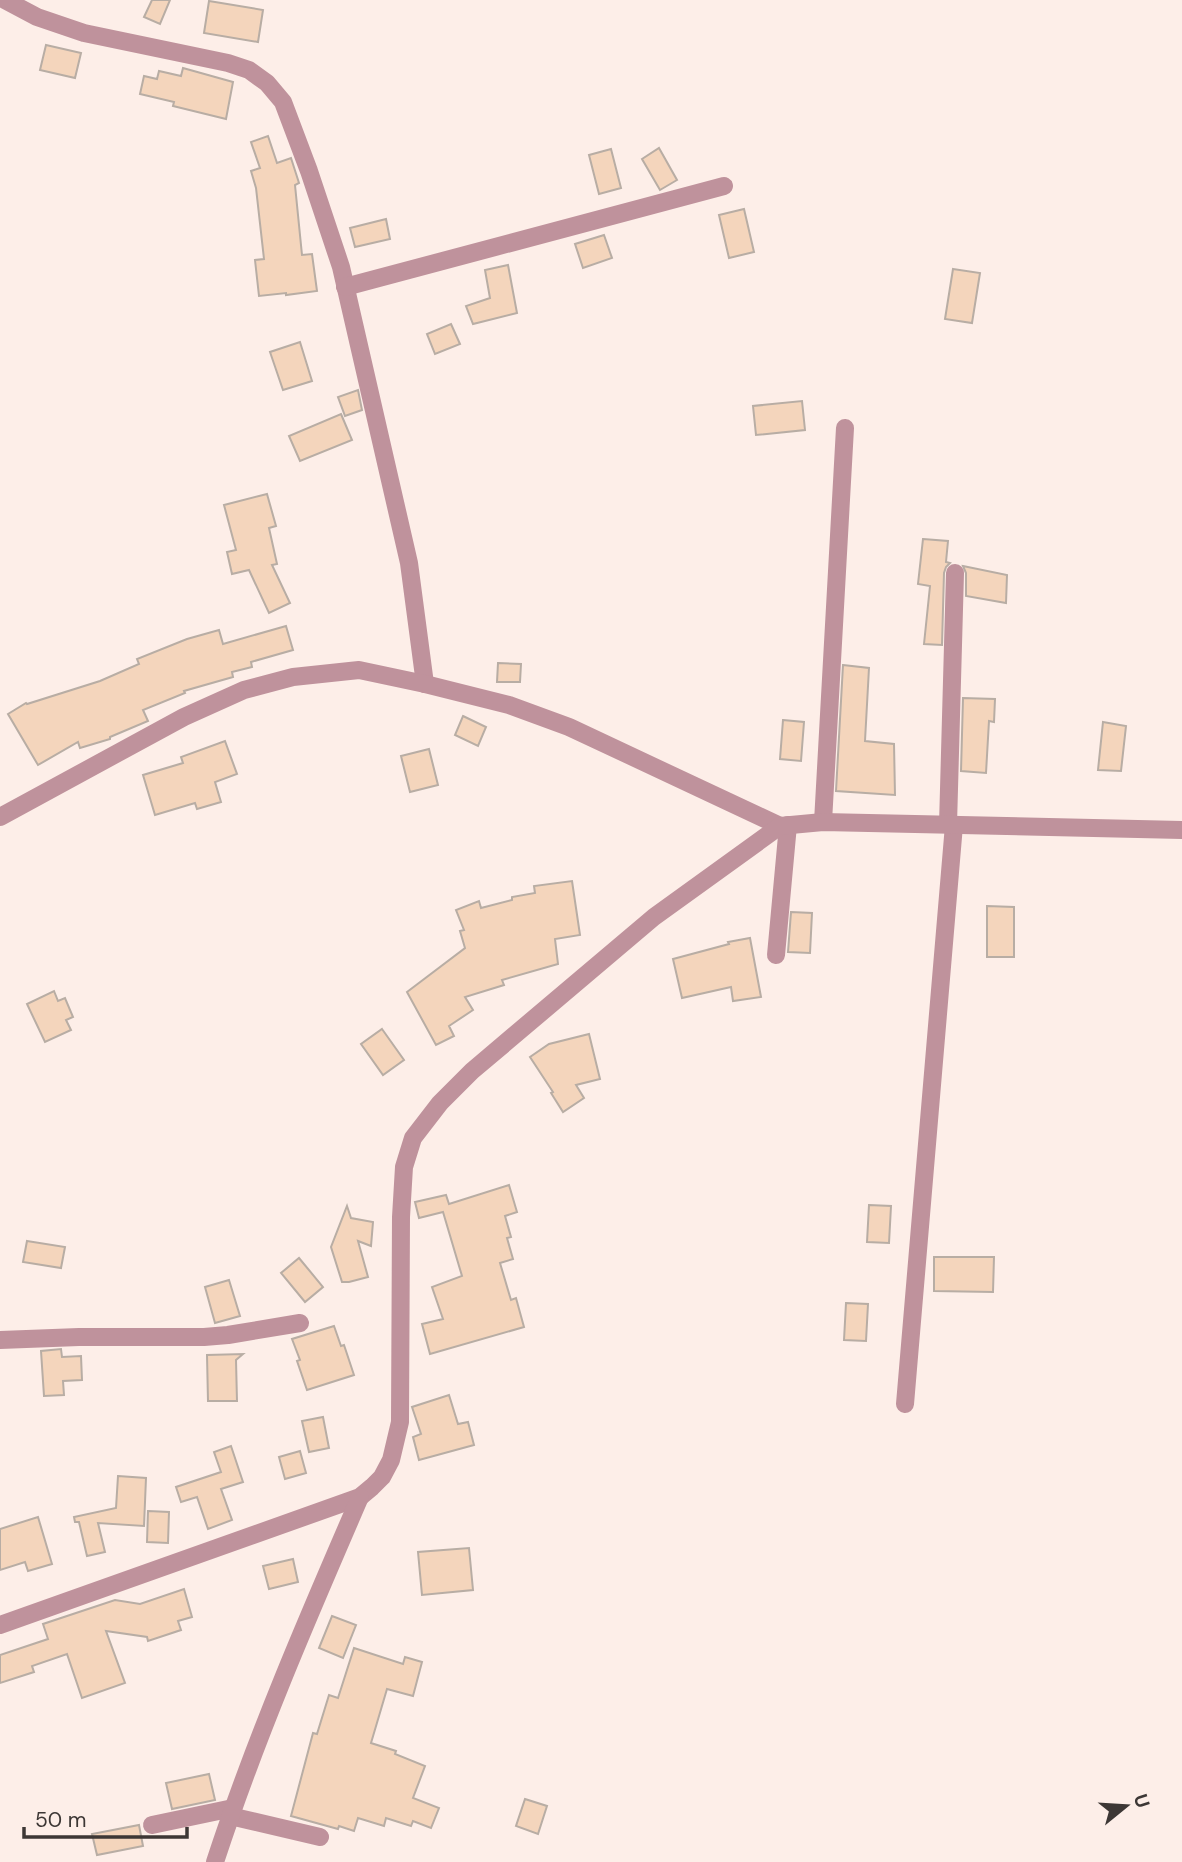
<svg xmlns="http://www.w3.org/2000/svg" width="1182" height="1862" font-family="'DM Sans',sans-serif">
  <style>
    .building { fill: #f4d5bc; stroke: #b8ada4; stroke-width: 2 }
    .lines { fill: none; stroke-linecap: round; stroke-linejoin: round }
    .minor { stroke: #bf929c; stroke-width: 18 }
  </style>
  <rect width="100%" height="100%" fill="#fdeee8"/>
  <g class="building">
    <polygon points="152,0 170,0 160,24 144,17"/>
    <polygon points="209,1 263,10 258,42 204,33"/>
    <polygon points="46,45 81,53 75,78 40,70"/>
    <polygon points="183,68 233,82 226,119 173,106 174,102 140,94 144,76 157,79 159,71 181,76"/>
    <polygon points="268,136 277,163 291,158 299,183 295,185 302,255 312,254 317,291 286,295 286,293 259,296 255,260 264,259 256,188 251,171 260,168 251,142"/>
    <polygon points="659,148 677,180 660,190 642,159"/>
    <polygon points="611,149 621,188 599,194 589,155"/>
    <polygon points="744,209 754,252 729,258 719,215"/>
    <polygon points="386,219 390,239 355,247 350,228"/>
    <polygon points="604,235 612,258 583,268 575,244"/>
    <polygon points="508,265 517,313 473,324 466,306 490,298 485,270"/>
    <polygon points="953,269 980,273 972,323 945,319"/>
    <polygon points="451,324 460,344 435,354 427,334"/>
    <polygon points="300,342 312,381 283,390 270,352"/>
    <polygon points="358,390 362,410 345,416 338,397"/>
    <polygon points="802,401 805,430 756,435 753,406"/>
    <polygon points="341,414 352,440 300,461 289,436"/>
    <polygon points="267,494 276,526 269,528 277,564 272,565 290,603 269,613 249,570 232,574 227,552 236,550 224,505"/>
    <polygon points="923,539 948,541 946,562 950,563 946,567 944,573 942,645 924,644 930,586 918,584"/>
    <polygon points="963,566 1007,575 1006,603 966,596 966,573"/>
    <polygon points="286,626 293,650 251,662 252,667 232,672 233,677 184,691 185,693 143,710 148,721 110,737 110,739 80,748 78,742 38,765 8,714 26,703 27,704 100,681 139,664 137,659 187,639 219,630 223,644"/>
    <polygon points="498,663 521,664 520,682 497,682"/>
    <polygon points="843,665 869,668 865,741 894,744 895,795 836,791"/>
    <polygon points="963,698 995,699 994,722 989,721 986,773 961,771"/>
    <polygon points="463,716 486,727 478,746 455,735"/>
    <polygon points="783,720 804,722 801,761 780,759"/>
    <polygon points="1103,722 1126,726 1121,771 1098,770"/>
    <polygon points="225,741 237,774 215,782 221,802 197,809 195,803 155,815 143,775 183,763 181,757"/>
    <polygon points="429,749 438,785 410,792 401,756"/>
    <polygon points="572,881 580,935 555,939 558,964 502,980 504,985 465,997 473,1010 449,1026 454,1036 436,1045 407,992 465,948 460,931 464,930 456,910 479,901 481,908 512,900 512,897 535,893 534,886"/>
    <polygon points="987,906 1014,907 1014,957 987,957"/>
    <polygon points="791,912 812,913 810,953 788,952"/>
    <polygon points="750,938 761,997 733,1001 731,987 682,998 673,959 729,944 728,942"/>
    <polygon points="54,991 58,1001 65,998 73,1017 66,1020 71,1030 45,1042 27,1004"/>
    <polygon points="382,1029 404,1060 383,1075 361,1044"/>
    <polygon points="589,1034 600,1079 576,1085 584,1098 563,1112 551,1093 553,1092 530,1057 549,1044"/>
    <polygon points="509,1185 517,1212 505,1216 511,1237 507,1238 513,1259 500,1263 511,1300 516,1298 524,1327 430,1354 422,1324 443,1319 432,1287 462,1276 443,1212 419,1218 415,1202 446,1195 449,1204"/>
    <polygon points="869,1205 891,1206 889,1243 867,1242"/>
    <polygon points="347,1206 351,1218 373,1222 371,1246 358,1241 368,1277 349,1282 342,1282 331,1247"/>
    <polygon points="27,1241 65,1247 61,1268 23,1262"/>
    <polygon points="934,1257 994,1257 993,1292 934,1291"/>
    <polygon points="299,1258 323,1287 305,1302 281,1273"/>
    <polygon points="229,1280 240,1316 215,1323 205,1287"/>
    <polygon points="846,1303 868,1304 866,1341 844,1340"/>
    <polygon points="334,1326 341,1346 344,1345 354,1375 307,1390 297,1361 300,1360 292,1339"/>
    <polygon points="61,1349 62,1357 81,1356 82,1380 63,1381 64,1395 44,1396 41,1351"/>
    <polygon points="243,1354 236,1360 237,1401 208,1401 207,1355"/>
    <polygon points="449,1395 458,1424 468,1422 474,1445 419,1460 413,1437 421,1434 412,1407"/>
    <polygon points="323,1417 329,1448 309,1452 302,1421"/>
    <polygon points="231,1446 243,1482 221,1489 232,1520 208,1529 197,1497 181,1502 176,1487 221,1472 214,1452"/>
    <polygon points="300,1451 306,1473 285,1479 279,1457"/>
    <polygon points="118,1476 146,1478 144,1526 98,1523 105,1552 87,1556 79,1522 75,1522 74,1517 116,1508"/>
    <polygon points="148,1511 169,1512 168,1543 147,1542"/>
    <polygon points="38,1517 52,1564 28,1571 25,1562 0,1570 0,1529"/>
    <polygon points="469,1548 473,1590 422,1595 418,1552"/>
    <polygon points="293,1559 298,1582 269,1589 263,1566"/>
    <polygon points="184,1589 192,1617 178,1621 181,1630 148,1641 147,1637 106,1631 125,1683 82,1698 67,1654 32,1666 34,1672 0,1683 0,1655 48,1639 43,1624 115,1600 140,1604"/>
    <polygon points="332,1616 356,1625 343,1658 319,1648"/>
    <polygon points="354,1648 403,1664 405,1657 422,1662 413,1696 387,1689 371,1743 396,1751 395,1754 425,1766 413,1798 439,1808 431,1828 413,1821 411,1826 386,1818 384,1826 358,1818 354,1831 339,1826 338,1829 291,1816 313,1733 317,1734 329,1695 338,1698"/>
    <polygon points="209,1774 215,1800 172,1809 166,1783"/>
    <polygon points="525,1799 547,1806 538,1834 516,1826"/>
    <polygon points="139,1825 143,1846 97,1855 92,1834"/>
  </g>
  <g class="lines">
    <g class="minor">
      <polyline points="5,0 37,17 84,33 228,63 249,70 267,83 283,102 309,171 341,267 409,563 425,684"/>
      <polyline points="345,287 724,186"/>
      <polyline points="0,817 184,717 244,690 293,677 359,670 425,684 509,705 569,727 780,826"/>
      <polyline points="823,822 845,428"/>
      <polyline points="948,825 955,573"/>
      <polyline points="776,955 788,825"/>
      <polyline points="0,1340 79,1337 204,1337 228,1335 300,1323"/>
      <polyline points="905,1404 954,825"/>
      <polyline points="0,1625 360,1497 372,1487 382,1477 391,1460 400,1422 401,1217 404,1167 413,1138 440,1103 472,1071 654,917 780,826 823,822 1182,830"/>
      <polyline points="230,1816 320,1837"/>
      <polyline points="152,1825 233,1808"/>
      <path d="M215,1862C256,1737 308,1617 360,1497"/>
    </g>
  </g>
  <g transform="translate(1126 1806) rotate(72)" stroke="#fdeee8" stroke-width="5" paint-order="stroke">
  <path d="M0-5L12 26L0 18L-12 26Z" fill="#3d3735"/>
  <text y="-10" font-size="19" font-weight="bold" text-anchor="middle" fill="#3d3735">U</text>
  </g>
  <path d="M24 1827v10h163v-10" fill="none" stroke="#3d3735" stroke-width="3.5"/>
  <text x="35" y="1827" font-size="21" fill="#3d3735" stroke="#fdeee8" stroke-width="5" paint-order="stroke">50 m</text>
</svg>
